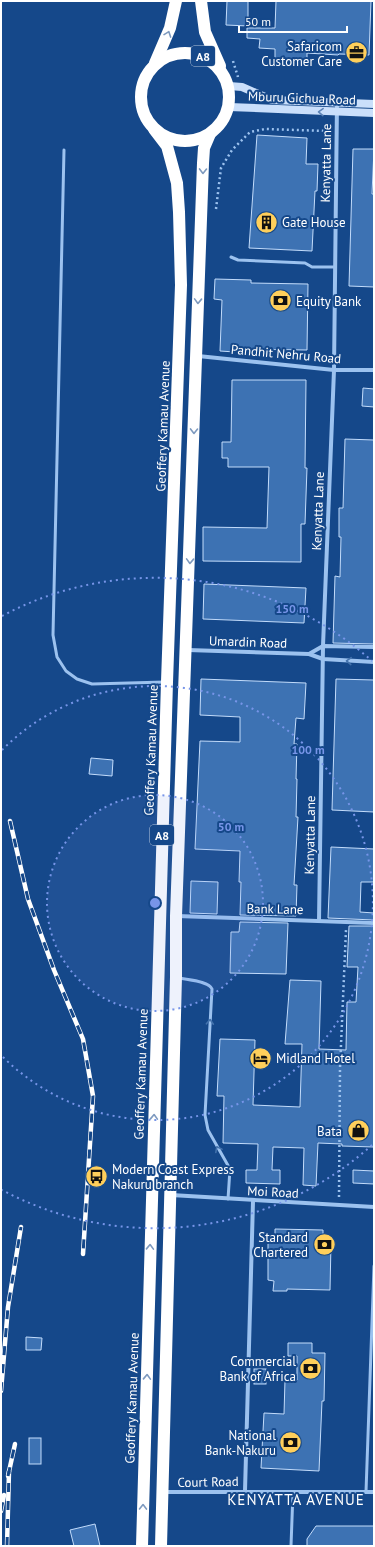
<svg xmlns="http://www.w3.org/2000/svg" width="375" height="1547" font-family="'PT Sans',sans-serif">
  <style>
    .building { fill: #3d72b3; stroke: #c3dcfb }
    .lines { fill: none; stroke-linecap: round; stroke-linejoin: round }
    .path { stroke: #9cc2ef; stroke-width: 2.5; stroke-dasharray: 2 3; stroke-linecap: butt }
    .lane { stroke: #9cc2ef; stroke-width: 3 }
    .street { stroke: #9cc2ef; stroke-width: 4 }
    .secondary { stroke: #cadffb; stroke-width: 8 }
    .highway { stroke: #fff; stroke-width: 12 }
    .rail-casing { stroke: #fff; stroke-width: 4.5 }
    .rail { stroke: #15488a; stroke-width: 3; stroke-dasharray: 9; stroke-linecap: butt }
    .oneway { stroke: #7e9abf }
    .oneway2 { stroke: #5d84b7 }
    .oneway3 { stroke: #4473ad }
    .ring { fill: none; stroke: #7795e8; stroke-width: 2; stroke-dasharray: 2 4 }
    .labels { text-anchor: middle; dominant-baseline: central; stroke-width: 4; stroke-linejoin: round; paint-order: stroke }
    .shield { fill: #15488a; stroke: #b9c8dc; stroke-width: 1 }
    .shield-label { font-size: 12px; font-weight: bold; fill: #fff }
    .poi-label { font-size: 13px; fill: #fff; stroke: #15488a; text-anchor: end }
    .street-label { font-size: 13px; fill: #fff; stroke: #15488a }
    .quarter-label { font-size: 15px; letter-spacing: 1px; fill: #fff; stroke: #15488a }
    .centre { fill: #7795e8; stroke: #15488a; stroke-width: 2 }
    .ring-label { font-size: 12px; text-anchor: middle; font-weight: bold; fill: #7795e8; stroke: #15488a; stroke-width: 4; stroke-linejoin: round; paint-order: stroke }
  </style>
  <rect width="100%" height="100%" fill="#15488a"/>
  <g class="building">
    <polygon points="227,1 248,1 248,26 226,25"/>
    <polygon points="276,1 371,1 369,55 339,54 338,55 307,53 307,60 275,60 275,49 259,48 260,39 247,38 247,28 275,28"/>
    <polygon points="257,135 307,138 306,164 318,164 317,191 315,191 312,251 249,248"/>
    <polygon points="353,149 374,149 372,194 374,194 374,287 349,286"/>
    <polygon points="215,279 251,280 251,283 308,284 307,350 235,349 235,352 220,351 222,300 214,299"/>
    <polygon points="232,380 306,380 305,468 307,468 305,524 301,524 301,562 203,561 203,527 267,528 269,467 228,467 228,458 222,458 222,442 231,442"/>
    <polygon points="363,388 374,389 374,407 362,406"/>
    <polygon points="345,439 374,440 374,644 333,643 335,576 340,577 341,537 339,537 339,508 343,508"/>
    <polygon points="204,584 306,588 304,623 203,619"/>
    <polygon points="201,679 306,683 304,719 296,718 294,744 297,744 296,779 297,779 296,817 298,817 294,885 297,885 296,916 240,915 241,882 239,882 240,851 195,849 200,741 240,742 240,717 200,715"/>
    <polygon points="336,679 374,680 374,812 332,810"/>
    <polygon points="91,758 113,760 112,776 89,774"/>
    <polygon points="331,847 374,849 374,882 361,882 360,912 374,913 374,920 328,918"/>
    <polygon points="191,881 218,882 217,914 190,913"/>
    <polygon points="240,922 288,923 286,974 230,973 231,932 239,932"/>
    <polygon points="349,926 374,926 374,1147 342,1146 342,1144 318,1143 316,1186 303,1185 304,1148 273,1147 272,1170 280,1170 280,1184 246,1183 246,1170 257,1170 258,1144 223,1143 224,1096 217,1096 220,1039 255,1040 253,1105 300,1107 302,1044 285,1044 290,980 321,981 319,1049 346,1050 347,1002 356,1002 358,967 347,967"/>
    <polygon points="353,1170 374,1171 374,1184 353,1183"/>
    <polygon points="275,1229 323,1230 323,1242 331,1243 330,1290 287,1289 287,1291 273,1291 274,1281 268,1280 268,1242 275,1242"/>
    <polygon points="26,1337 42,1338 41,1350 26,1350"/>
    <polygon points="288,1343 312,1343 312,1353 325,1353 324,1401 322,1401 319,1471 261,1468 264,1413 284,1414 285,1380 297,1380 297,1356 288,1356"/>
    <rect x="254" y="1369" width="12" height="15"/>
    <rect x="29" y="1438" width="12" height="26"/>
    <polygon points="95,1524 100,1546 74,1546 70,1530"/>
    <polygon points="316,1526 374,1526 374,1546 307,1546 307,1539"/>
  </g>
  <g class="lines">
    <g class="path">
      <polyline points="233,61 238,77"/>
      <polyline points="216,209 221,168 232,150 250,132 265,129 328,131"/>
      <polyline points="339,1197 340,1068 346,930"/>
    </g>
    <g class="lane">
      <polyline points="64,150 53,635 57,657 66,671 77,679 92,684 165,682"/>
      <polyline points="231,257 238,260 305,263 312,267 335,267"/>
      <path d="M179,978C188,980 209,981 212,989L205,1115L208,1130L230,1169L228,1199"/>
      <polyline points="366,1492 374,1266"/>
      <polyline points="291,1546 293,1492"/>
    </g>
    <g class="street">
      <polyline points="198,356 334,370 374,370"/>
      <polyline points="188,650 309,654 323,659 374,662"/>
      <polyline points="309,654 323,646 374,647"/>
      <polyline points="177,916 374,923"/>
      <polyline points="319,921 323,646 334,370 337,102"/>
      <polyline points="171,1195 374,1207"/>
      <polyline points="245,1491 253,1201"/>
      <polyline points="165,1492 374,1492"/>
    </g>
    <g class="secondary">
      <polyline points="229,86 242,87 272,100 374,104"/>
      <polyline points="229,107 374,113"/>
    </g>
    <g class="highway">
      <polyline points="201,1 205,32 220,66"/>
      <circle cx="185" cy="97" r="44"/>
      <polyline points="155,63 170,28 176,1"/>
      <polyline points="142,1546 167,682 181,285 179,212 177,183 167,146 154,129"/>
      <polyline points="161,1546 176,977 176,916 203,163 204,148 210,134"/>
    </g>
    <defs>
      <g id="rail">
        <polyline points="10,821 28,899 54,970 83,1039 93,1096 83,1254"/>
        <polyline points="1,1391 8,1307 21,1227"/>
        <polyline points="8,1476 15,1444"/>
        <polyline points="1,1511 4,1495"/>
        <polyline points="7,1546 9,1471"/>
      </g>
    </defs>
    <use href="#rail" class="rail-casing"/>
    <use href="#rail" class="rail"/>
  </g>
  <defs><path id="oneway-chevron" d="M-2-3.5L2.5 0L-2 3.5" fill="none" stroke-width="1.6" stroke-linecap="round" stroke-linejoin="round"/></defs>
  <g class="oneway">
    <use href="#oneway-chevron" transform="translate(168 34) rotate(-70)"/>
    <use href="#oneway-chevron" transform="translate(203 171) rotate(91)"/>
    <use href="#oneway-chevron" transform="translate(198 301) rotate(92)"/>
    <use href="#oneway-chevron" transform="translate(194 431) rotate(91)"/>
    <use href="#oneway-chevron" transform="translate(190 561) rotate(92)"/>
    <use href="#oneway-chevron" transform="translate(154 1117) rotate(-88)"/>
    <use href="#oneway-chevron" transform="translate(150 1247) rotate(-88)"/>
    <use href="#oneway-chevron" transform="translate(147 1377) rotate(-88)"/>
    <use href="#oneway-chevron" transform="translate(143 1507) rotate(-89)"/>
  </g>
  <use class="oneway2" href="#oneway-chevron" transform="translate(321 112) rotate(-178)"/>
  <g class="oneway3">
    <use href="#oneway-chevron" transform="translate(349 661) rotate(-177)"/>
    <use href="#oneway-chevron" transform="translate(210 1022) rotate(-87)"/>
    <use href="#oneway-chevron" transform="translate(218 1149) rotate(-118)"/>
  </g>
  <circle cx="155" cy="903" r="108" fill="#7795e8" fill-opacity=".12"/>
  <g class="ring">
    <circle cx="155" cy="903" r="108"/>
    <path d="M2 750A217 217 0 1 1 2 1056"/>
    <path d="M372 1145A325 325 0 0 1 2 1190M2 616A325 325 0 0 1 372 661"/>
  </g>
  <defs>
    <symbol id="office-disc" viewBox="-11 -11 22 22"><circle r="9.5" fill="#ffcf5b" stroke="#15488a"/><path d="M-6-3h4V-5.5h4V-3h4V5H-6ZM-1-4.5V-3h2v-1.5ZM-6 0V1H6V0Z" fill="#111"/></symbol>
    <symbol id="building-disc" viewBox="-11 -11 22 22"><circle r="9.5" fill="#ffcf5b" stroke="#15488a"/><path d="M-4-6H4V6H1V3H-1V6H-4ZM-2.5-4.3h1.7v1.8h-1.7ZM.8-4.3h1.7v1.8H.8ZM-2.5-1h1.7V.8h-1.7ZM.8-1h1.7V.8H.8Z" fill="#111"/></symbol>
    <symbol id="bank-disc" viewBox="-11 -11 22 22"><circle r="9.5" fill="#ffcf5b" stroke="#15488a"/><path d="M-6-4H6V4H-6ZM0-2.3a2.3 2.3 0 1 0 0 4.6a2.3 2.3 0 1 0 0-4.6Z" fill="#111"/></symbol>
    <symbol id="hotel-disc" viewBox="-11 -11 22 22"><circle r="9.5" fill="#ffcf5b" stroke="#15488a"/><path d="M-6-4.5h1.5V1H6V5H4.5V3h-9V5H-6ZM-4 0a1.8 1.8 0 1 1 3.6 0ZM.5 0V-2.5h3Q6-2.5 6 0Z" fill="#111"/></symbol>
    <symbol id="shop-disc" viewBox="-11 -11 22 22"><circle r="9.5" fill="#ffcf5b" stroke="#15488a"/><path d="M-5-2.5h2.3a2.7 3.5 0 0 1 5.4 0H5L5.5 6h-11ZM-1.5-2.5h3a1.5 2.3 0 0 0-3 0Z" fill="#111"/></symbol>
    <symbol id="bus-disc" viewBox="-11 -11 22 22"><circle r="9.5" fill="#ffcf5b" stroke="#15488a"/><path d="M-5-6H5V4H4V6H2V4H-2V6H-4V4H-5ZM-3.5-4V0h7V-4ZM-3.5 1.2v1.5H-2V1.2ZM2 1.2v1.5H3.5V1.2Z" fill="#111"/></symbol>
  </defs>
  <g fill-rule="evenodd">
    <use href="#office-disc" x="344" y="40" width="25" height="25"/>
    <use href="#building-disc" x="254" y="210" width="25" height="25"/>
    <use href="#bank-disc" x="268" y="288" width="25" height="25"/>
    <use href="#hotel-disc" x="248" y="1046" width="25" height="25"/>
    <use href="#shop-disc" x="346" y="1118" width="25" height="25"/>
    <use href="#bus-disc" x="84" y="1164" width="25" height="25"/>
    <use href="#bank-disc" x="312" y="1232" width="25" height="25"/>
    <use href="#bank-disc" x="298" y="1356" width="25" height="25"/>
    <use href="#bank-disc" x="278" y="1430" width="25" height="25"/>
  </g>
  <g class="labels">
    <g class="shield">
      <rect x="191" y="46" width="24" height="20" rx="3"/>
      <rect x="150" y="825" width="24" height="20" rx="3"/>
    </g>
    <g class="shield-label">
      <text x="203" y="56">A8</text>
      <text x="162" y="835">A8</text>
    </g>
    <g class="poi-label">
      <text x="342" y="46">Safaricom<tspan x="342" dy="15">Customer Care</tspan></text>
      <text x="282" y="222" text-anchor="start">Gate House</text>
      <text x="296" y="301" text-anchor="start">Equity Bank</text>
      <text x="276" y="1058" text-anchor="start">Midland Hotel</text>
      <text x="342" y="1131">Bata</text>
      <text x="112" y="1169" text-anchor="start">Modern Coast Express<tspan x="112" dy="15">Nakuru branch</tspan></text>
      <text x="308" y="1237">Standard<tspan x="308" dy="15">Chartered</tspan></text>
      <text x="296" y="1361">Commercial<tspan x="296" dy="15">Bank of Africa</tspan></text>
      <text x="276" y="1435">National<tspan x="276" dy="15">Bank-Nakuru</tspan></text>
    </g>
    <g class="street-label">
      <text transform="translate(302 98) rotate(2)">Mburu Gichua Road</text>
      <text transform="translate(326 163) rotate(-89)">Kenyatta Lane</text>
      <text transform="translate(286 354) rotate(5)">Pandhit Nehru Road</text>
      <text transform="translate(163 426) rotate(-88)">Geoffery Kamau Avenue</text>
      <text transform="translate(318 511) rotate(-88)">Kenyatta Lane</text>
      <text transform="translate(248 642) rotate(2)">Umardin Road</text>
      <text transform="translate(151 750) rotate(-88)">Geoffery Kamau Avenue</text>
      <text transform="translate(310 835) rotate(-89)">Kenyatta Lane</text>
      <text transform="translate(275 909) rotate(1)">Bank Lane</text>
      <text transform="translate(141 1074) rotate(-88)">Geoffery Kamau Avenue</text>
      <text transform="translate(273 1192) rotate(3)">Moi Road</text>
      <text transform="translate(132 1398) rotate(-88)">Geoffery Kamau Avenue</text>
      <text transform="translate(208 1482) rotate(-1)">Court Road</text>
    </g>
    <g class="quarter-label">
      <text x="296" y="1499">KENYATTA AVENUE</text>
    </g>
  </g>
  <circle cx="155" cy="903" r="6" class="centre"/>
  <g class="ring-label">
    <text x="292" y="613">150 m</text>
    <text x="308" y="754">100 m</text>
    <text x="231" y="831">50 m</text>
  </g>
  <rect width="375" height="1547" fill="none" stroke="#ffffff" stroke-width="4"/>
  <path d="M239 26v6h108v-6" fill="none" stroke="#ffffff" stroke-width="2"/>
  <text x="245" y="26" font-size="12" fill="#ffffff" stroke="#15488a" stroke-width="3" paint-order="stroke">50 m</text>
</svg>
